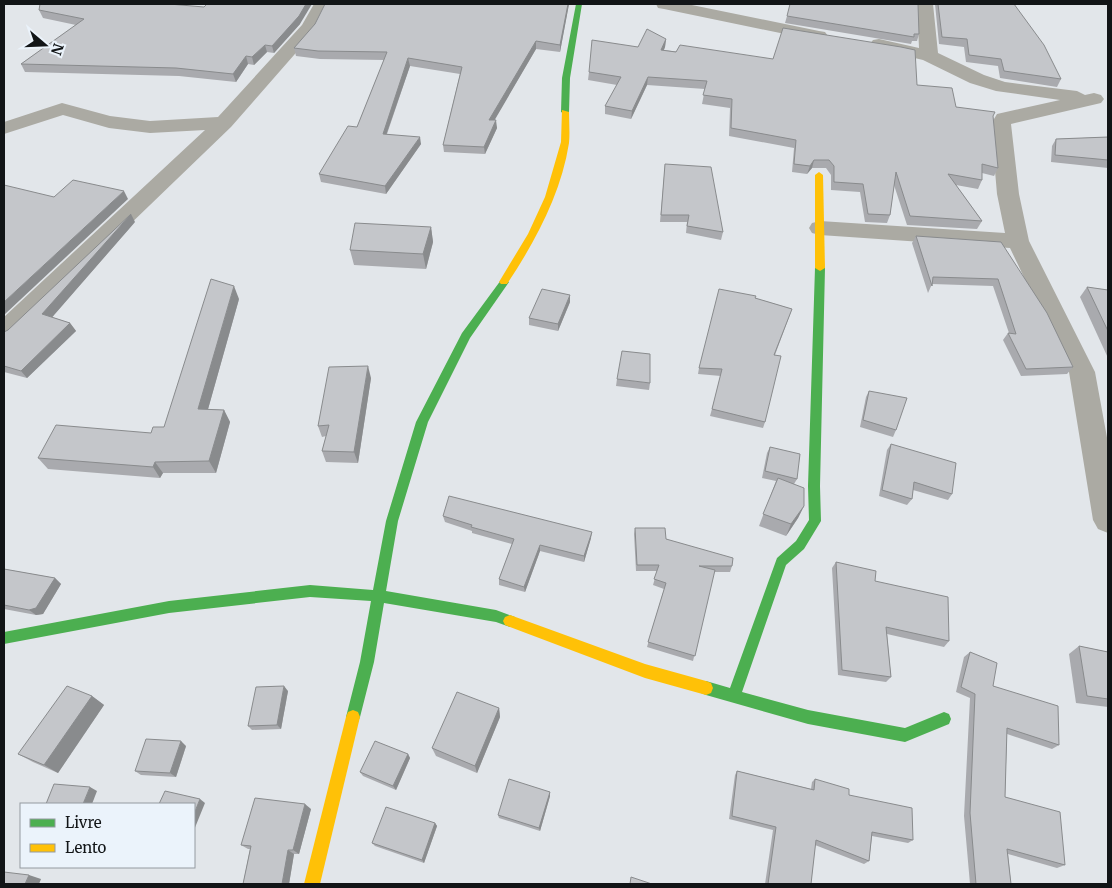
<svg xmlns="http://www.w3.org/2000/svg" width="1112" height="888" font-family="Merriweather,serif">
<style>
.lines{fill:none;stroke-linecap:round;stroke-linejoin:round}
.street{fill:#abaaa3;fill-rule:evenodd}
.fast{fill:#4caf50;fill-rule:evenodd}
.slow{fill:#ffc107;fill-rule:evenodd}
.wall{fill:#a9aaae}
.shaded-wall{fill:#898b8d}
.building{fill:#c4c6ca;stroke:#898b8d}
</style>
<rect width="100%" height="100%" fill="#e2e6ea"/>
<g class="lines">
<!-- street -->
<g class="street">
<path d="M314,4H330L315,31L231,127L13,337L4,340V317L205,130L150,133L109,128L63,115L4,134V122L62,103L110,116L150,121L218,117L302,25Z"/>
<path d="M656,4H687L819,31L825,32L828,36L825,40L819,41L664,9L658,8Z"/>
<path d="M917,4H933L938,53L984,75L1005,82L1077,91L1085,95L1094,93L1101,95L1104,99L1101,103L1011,124L1019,194L1029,241L1095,372L1108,443V533L1098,529L1093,520L1069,372L1010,248L820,235L812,233L809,228L812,223L820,221L1005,233L997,194L991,124L997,114L1060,100L996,91L970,83L923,60L873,48L870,44L873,40L879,39L919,48Z"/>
</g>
<!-- fast -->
<g class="fast">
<path d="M576,4H582L570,78L569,112L565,114L561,112L562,78Z"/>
<path d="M820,265L825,268L820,486L821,521L804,549L786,565L742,692L808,710L905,728L944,712L949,714L951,719L949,724L905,742L808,724L706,695L701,693L699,688L701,683L706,681L730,688L777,558L796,541L809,520L808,486L815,268Z"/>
<path d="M504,279L509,282L470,338L428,422L398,521L386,591L496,610L515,617L517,621L515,625L510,627L496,622L384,603L374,662L360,717L358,722L353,724L348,722L346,717L360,662L371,601L310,597L169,613L4,644V632L169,601L310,585L373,590L386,521L416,422L462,333L501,280Z"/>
</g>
<!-- slow -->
<g class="slow">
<path d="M562,110L569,112C569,122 570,133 569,143C561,194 535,242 507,284H501L499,282L528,234L545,197L561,142Z"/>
<path d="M819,172L823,175L825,268L820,271L815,268V175Z"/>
<path d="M510,615L645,664L706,681L711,683L713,688L711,693L706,695L645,678L505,625L503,621L505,617Z"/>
<path d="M353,710L358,712L360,717L320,884H304L346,717L348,712Z"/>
</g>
</g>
<!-- wall -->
<g class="wall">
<path d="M569,4L560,52L536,49L494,120L497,128L485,154L444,152L443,145L460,74L410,66L387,134L421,144L386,194L321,182L319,174L357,127L384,60L320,59L296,56L294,48L315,24Z"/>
<path d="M935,4H1014L1061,79L1057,87L1000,78L998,66L966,62L964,47L939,44Z"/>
<path d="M39,10L300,24L274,53L267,52L254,65L248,64L236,82L179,76L25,72L21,64L76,25L43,18Z"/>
<path d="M787,16L919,34L917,41H912L911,44L785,23Z"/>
<path d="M666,39L665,47L664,50L917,85L956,107L993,116L998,168L994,176L982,173V180L978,189L956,185L982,221L977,229L907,225L894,185L890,215L887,223L865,222L860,192L831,190V175L826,168H812L807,174L792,172L794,148L729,136L730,108L702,104L705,89L647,85L631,119L605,114V106L617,85L588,80L589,72L638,47Z"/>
<path d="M1108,137V168L1051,162L1052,146L1056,139Z"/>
<path d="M665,164L723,232L721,240L686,233L687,222H660Z"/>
<path d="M135,222L52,317L70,323L76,331L27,378L4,372V332L8,330Z"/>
<path d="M431,227L433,242L426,269L354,265L350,250Z"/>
<path d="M916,236L1001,242L1073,367L1067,374L1021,376L1003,340L1008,333H1009L993,286L932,284L928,293L912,243Z"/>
<path d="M1087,287L1108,290V358L1080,297Z"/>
<path d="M570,295V302L558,331L529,325V318Z"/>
<path d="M755,298L792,309L775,355L765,422L763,428L710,416L721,376L698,374L699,368Z"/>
<path d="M239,299L208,409L224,410L230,422L216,473H163L160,478L48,469L38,458L151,433L164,427Z"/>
<path d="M371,378L358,463L326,462L322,451L326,436L322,437L318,426Z"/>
<path d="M617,379L650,383L649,390L616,386Z"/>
<path d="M869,391L896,430L893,437L860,427L866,397Z"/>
<path d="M891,444L952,494L948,500L913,490L912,499L907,505L879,496L887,450Z"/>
<path d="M770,447L797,479L794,484L804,506L798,518L786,536L759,526L776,481L762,478L767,453Z"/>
<path d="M443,516L591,538L584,562L540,551L525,592L499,585V579L512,544L472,533V531L445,522Z"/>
<path d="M635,528L666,539L732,566L730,572H714L693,661L647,647L664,589L653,585L657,571H636L634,534Z"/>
<path d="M836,562L875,581L949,641L944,647L887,634L891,677L886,682L838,675L832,568Z"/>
<path d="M4,569L55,578L61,584L43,614L36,615L4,609Z"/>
<path d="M1079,646L1108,652V707L1076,703L1069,654Z"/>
<path d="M970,652L993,686L1059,745L1052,749L1007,734L1005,797L1065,865L1057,868L1008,854L1011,884H970L964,816L970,698L956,692L964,657Z"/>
<path d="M288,691L281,729L252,730L248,726Z"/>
<path d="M92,696L104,705L58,773L33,762L18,754Z"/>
<path d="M499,708L500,717L477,773L436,756L432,748Z"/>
<path d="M186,746L176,777L141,775L135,771Z"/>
<path d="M408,754L410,758L396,790L363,776L360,772Z"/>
<path d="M737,771L811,789L812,782L815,779L849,795L913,840L908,843L872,836L869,861L864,864L815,845L811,884H765L773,830L729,819L735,775Z"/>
<path d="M550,792V796L540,831L499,818L498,815Z"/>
<path d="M311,809L299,854H294L289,884H243L250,849H248L241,845Z"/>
<path d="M435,823L437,826L424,863L375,846L372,843Z"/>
</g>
<!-- shaded-wall -->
<g class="shaded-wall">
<path d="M306,4H312L300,24L274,53L272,46Z"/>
<path d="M568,4H569L560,52V45Z"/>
<path d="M666,39L665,47L660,58L661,50Z"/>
<path d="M536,41V49L490,128L489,120Z"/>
<path d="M265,45L267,52L254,65L252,57Z"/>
<path d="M246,56L248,64L236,82L233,74Z"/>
<path d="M408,58L410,66L384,141L383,134Z"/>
<path d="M648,77L647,85L631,119L632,111Z"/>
<path d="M496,120L497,128L485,154L484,147Z"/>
<path d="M420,137L421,144L386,194L385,186Z"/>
<path d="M814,160L812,168L807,174L810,166Z"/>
<path d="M124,191L128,199L4,315V302Z"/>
<path d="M131,214L135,222L48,322L42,314Z"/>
<path d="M431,227L433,242L426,269L423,254Z"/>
<path d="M234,286L239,299L205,420L198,409Z"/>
<path d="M570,295V302L558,331V324Z"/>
<path d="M70,323L76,331L27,378L21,371Z"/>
<path d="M368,366L371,378L358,463L354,452Z"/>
<path d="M224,410L230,422L216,473L209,461Z"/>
<path d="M155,462L163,473L160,478L153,467Z"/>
<path d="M804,506L798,518L786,536L791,524Z"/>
<path d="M592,532L591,538L584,562V556Z"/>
<path d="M540,545V551L525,592L524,587Z"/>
<path d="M55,578L61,584L43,614L36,615L29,610Z"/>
<path d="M284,686L288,691L281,729L277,725Z"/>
<path d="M92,696L104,705L58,773L44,765Z"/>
<path d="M499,708L500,717L477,773L475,766Z"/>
<path d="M181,741L186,746L176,777L170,773Z"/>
<path d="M408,754L410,758L396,790L393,786Z"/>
<path d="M90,787L97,791L92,804H83Z"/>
<path d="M550,792V796L540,831L539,828Z"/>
<path d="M200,799L205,803L194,830V814Z"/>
<path d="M305,804L311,809L299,854L293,850Z"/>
<path d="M435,823L437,826L424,863L422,860Z"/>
<path d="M288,850L294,854L289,884H282Z"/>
<path d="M29,875L41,879L39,884H25Z"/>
</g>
<!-- building -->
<g class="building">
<path d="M40,4H169L204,7L207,4H306L299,16L272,46L265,45L252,57L246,56L233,74L176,68L21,64L84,19L39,10Z"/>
<path d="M325,4H568L560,45L536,41L489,120H496L484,147L443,145L462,67L408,58L383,134L420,137L385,186L319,174L348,126L357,127L387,52L318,51L294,48L315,24Z"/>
<path d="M790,4H918L919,34H914V37L787,16Z"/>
<path d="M938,4H1014L1044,45L1061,79L1004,71L1001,59L969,55L967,39L942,37Z"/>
<path d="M783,28L901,47L915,50L917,85L952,88L956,107L995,112L993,116L998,168L982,164V180L948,174L982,221L910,216L896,172L890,215L868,214L863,184L834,182V166L829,160H814L810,166L794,164L796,140L731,128L732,99L703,95L707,81L648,77L632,111L605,106L621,77L589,72L592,40L638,47L647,29L666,39L661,50L676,52L680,45L773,59Z"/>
<path d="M1108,137V160L1055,155L1056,139Z"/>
<path d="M665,164L711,167L723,232L687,226L689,215H661Z"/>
<path d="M73,180L124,191L4,302V185L54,197Z"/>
<path d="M131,214L42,314L70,323L21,371L4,366V332L8,330Z"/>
<path d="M355,223L431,227L423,254L350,250Z"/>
<path d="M916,236L1001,242L1047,313L1073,367L1026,369L1008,333L1016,334L998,279L933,277L932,286Z"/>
<path d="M211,279L234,286L198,409L224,410L209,461L155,462L153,467L38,458L56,425L151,433L153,427H164Z"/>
<path d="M1087,287L1108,290V331Z"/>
<path d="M542,289L570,295L558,324L529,318Z"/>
<path d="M719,289L756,296L755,298L792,309L774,355L781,356L765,422L712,409L722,369L699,368Z"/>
<path d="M622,351L650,354V383L617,379Z"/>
<path d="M368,366L354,452L322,451L329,425L318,426L329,367Z"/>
<path d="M869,391L907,398L896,430L863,420Z"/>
<path d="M891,444L956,463L952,494L914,482L912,499L882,490Z"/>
<path d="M770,447L800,454L797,479L765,471Z"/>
<path d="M778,478L804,488V506L791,524L763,514Z"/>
<path d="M449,496L592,532L584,556L540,545L524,587L499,579L514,539L471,527L472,525L443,516Z"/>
<path d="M635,528H665L666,539L733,558L732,566H699L715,570L695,656L648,642L666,583L654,579L659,565H637Z"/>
<path d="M836,562L876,571L875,581L948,597L949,641L886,627L891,677L842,670Z"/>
<path d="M4,569L55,578L36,608L29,610L4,605Z"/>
<path d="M1079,646L1108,652V699L1087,696Z"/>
<path d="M970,652L997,663L993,686L1058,706L1059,745L1007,728L1005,797L1060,812L1065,865L1007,849L1011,884H976L970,813L975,694L961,687Z"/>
<path d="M67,686L92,696L44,765L18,754Z"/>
<path d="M284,686L277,725L248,726L256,687Z"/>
<path d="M457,692L499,708L475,766L432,748Z"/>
<path d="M146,739L181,741L170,773L135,771Z"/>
<path d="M375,741L408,754L393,786L360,772Z"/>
<path d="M737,771L814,790L815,779L849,789V795L912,808L913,840L872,832L869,861L816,840L811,884H768L776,827L732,816Z"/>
<path d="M509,779L550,792L539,828L498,815Z"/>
<path d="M54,784L90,787L83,804H46Z"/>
<path d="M165,791L200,799L194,814V804H159Z"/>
<path d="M255,798L305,804L293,850H288L282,884H243L251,846L241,845Z"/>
<path d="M386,807L435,823L422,860L372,843Z"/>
<path d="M4,872L29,875L25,884H4Z"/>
<path d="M631,877L652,884H630Z"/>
</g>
<!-- border -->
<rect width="1112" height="888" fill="none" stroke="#121517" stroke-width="10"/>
<!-- legend -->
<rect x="20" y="803" width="175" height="65" fill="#ebf3fb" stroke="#949aa0"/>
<rect x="30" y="819" width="25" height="8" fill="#4caf50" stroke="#949aa0"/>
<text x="65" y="828" font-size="15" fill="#121517">Livre</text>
<rect x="30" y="844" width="25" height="8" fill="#ffc107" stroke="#949aa0"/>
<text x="65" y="853" font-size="15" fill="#121517">Lento</text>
<!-- north arrow -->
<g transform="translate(45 45) rotate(109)" stroke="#ebf3fb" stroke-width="4" paint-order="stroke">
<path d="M0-4L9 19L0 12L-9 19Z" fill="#121517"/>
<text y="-8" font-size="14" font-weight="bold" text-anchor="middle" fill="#121517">N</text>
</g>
</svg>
